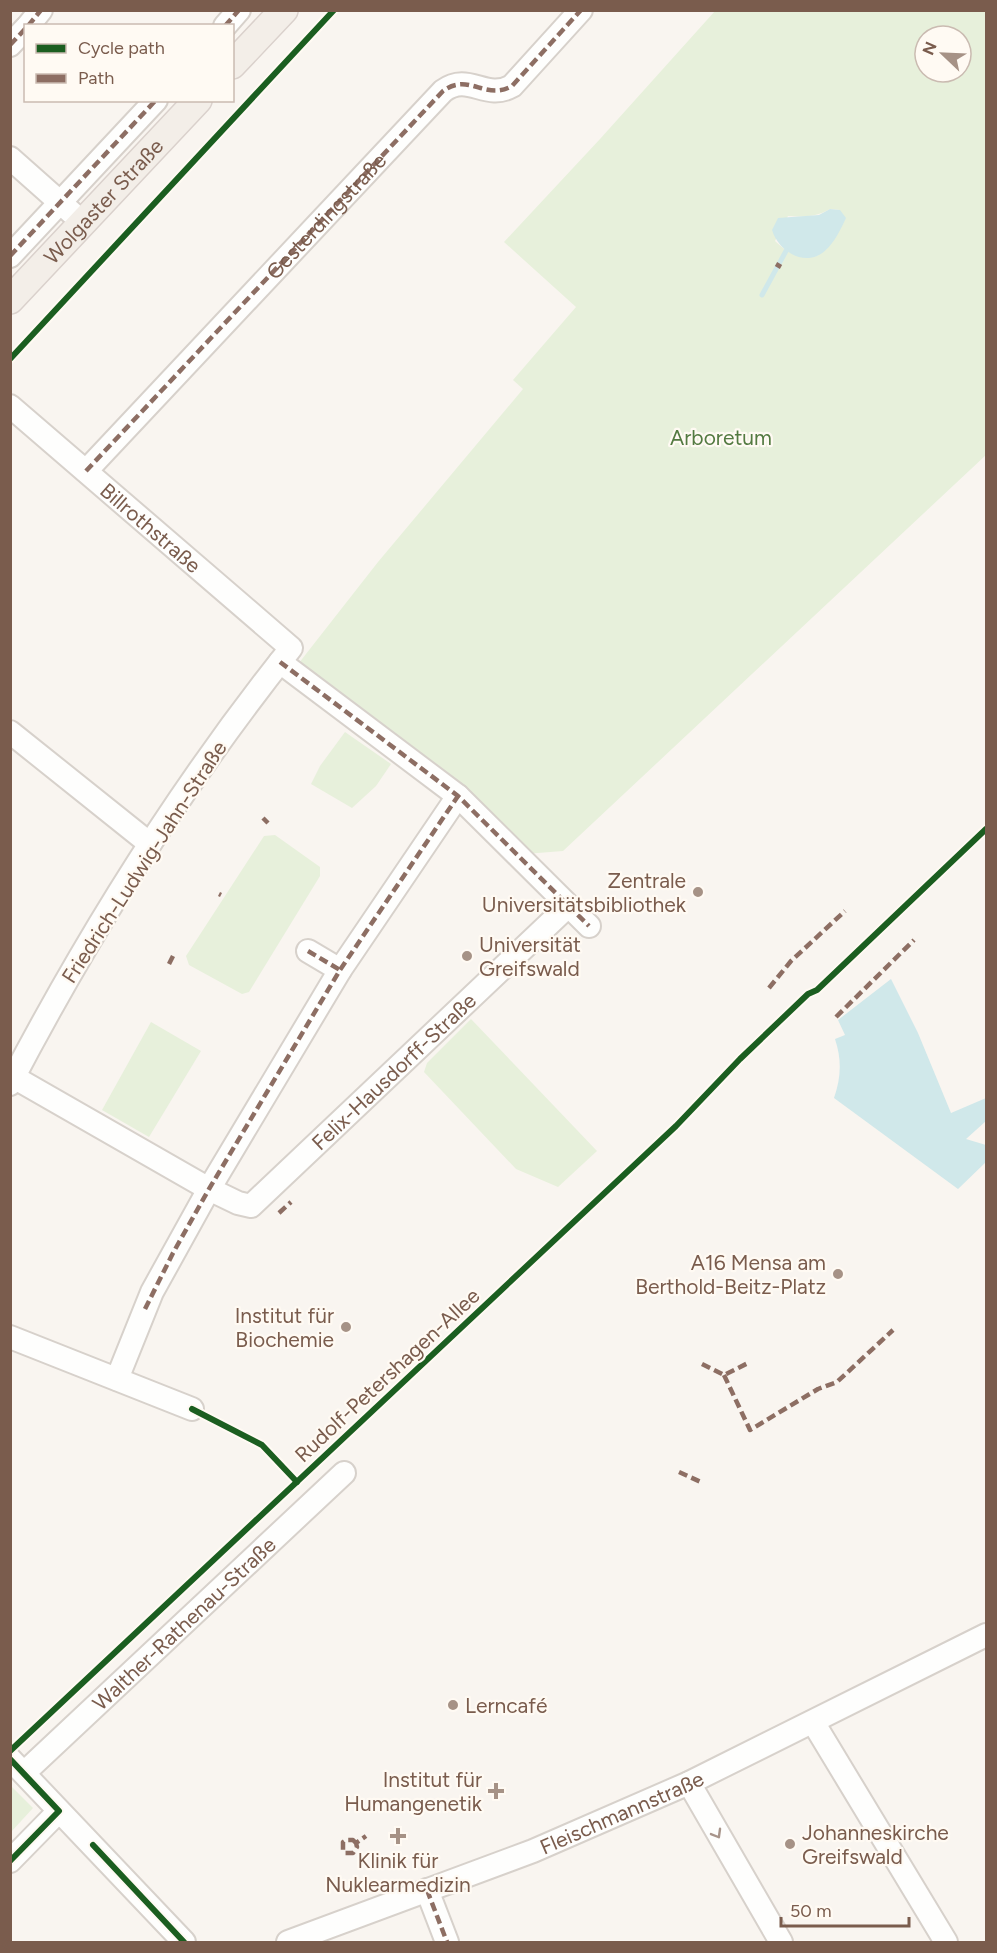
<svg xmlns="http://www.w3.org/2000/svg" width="997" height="1953" font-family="Figtree,sans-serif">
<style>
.green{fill:#e7f0db;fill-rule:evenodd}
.water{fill:#d0e8ea}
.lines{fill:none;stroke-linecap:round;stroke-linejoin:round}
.stream{stroke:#d0e8ea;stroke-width:5}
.minor-casing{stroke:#d7d1cb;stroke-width:26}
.major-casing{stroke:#dad1cc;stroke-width:30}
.minor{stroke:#fefefd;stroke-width:22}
.major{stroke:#f3eee8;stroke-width:27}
.quiet{stroke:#8d6e63;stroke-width:4.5;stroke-dasharray:9 4.5;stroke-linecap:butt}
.cycleway-casing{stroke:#fffaf3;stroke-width:10}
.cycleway{stroke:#1b5e20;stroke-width:6}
.oneway{stroke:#a8958b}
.poi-dot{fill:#a69286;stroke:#fffaf3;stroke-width:2}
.labels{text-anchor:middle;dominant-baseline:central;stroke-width:4.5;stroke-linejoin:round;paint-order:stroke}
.street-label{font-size:21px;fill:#7a5c4d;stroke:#fffaf3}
.park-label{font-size:21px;fill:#537a41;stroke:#fffaf3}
.poi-label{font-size:21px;fill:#7a5c4d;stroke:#fffaf3;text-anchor:end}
</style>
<rect width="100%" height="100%" fill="#f9f5f0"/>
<!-- green -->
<g class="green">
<path d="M715,11H986V455L563,851L525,854L295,668L378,562L523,389L513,380L576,307L504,242L600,139ZM925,36H961V72H925ZM830,209L840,210L817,256C796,257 789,254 775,241L788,216C804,217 816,217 830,209Z"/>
<path d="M345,732L391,764L376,786L352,808L311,784L320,766Z"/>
<path d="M275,835L320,867V876L249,992L242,994L189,965L186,956L264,836Z"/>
<path d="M471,1019L597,1151L558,1187L516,1169L424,1072L427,1063Z"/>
<path d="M151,1022L201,1051L149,1137L102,1110Z"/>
<path d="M10,1785L33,1808L11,1832H10Z"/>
</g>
<!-- water -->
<g class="water">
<path d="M830,209L840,210L846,218C840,231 831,250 817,256C797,264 777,247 772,230L778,218L819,215Z"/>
<path d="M891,979L918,1033L951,1113L986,1098V1121L966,1139L986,1145V1162L958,1189L834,1098C841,1078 842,1060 835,1039L845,1035L838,1020Z"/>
</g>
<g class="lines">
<!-- stream -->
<path class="stream" d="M762,295L786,251"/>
<defs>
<g id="minor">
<path d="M28,26L41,10"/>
<path d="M225,26L239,10"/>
<path d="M10,45L26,28"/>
<path d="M10,158L72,213"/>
<path d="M10,256L156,100"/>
<path id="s1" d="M10,406L291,648C184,782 90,931 10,1084"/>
<path id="s2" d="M86,471L443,91C469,72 485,101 512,86L581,10"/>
<path d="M280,662L458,796L589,926"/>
<path d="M10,732L150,844"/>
<path d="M308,951L340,970"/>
<path id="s3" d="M10,1075L209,1189L238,1203L251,1206L568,906"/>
<path d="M10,1337L192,1409"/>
<path d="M117,1379L152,1292L209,1189L340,970L458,796"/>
<path d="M813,1722L946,1942"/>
<path d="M10,1759L184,1942"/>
<path id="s4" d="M24,1773L344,1473"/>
<path d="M689,1783L781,1942"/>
<path d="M10,1861L59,1811"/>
<path d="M427,1890L447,1942"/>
<path id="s5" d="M288,1942L533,1851L689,1783L986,1635"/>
</g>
<g id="major">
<path d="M232,65L284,10"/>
<path id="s6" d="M10,300L198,100"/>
</g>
</defs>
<!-- minor casing -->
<use href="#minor" class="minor-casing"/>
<!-- major casing -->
<use href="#major" class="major-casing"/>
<!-- minor -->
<use href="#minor" class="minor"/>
<!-- major -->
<use href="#major" class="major"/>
<!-- quiet -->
<g class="quiet">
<path d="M28,26L41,10"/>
<path d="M225,26L239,10"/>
<path d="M10,45L26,28"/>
<path d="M10,256L156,100"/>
<path d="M776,264L781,267"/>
<path d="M86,471L443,91C469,72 485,101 512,86L581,10"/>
<path d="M280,662L458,796L589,926"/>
<path d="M263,818L268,823"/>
<path d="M219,894L221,895"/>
<path d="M308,951L340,970"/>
<path d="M169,964L173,956"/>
<path d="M769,988L791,961L845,911"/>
<path d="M836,1017L914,940"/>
<path d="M279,1213L291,1202"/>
<path d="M145,1309L173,1253L209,1189L340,970L458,796"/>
<path d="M702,1364L724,1375L748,1363"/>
<path d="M724,1375L750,1430L818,1389L837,1382L893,1330"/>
<path d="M679,1472L703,1483"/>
<path d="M356,1843L353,1840H346L343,1842V1850L345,1853H353L357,1847L356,1843L366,1836"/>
<path d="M427,1890L447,1942"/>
</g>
<defs>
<g id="cycleway">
<path d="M10,359L334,10"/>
<path d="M192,1409L262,1445L297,1482"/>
<path d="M10,1751L676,1126L740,1059L808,994L817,990L986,829"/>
<path d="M10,1759L59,1811L10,1861"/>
<path d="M93,1845L184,1942"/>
</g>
</defs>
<!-- cycleway casing -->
<use href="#cycleway" class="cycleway-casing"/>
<!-- cycleway -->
<use href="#cycleway" class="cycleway"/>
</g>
<!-- one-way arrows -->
<defs><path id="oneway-chevron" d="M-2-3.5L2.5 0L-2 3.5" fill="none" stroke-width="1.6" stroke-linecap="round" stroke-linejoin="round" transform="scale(1.5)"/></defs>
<use class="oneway" href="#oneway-chevron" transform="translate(717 1834) rotate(60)"/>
<!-- markers -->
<g class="poi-dot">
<circle cx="698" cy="892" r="6"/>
<circle cx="467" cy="956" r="6"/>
<circle cx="838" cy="1274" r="6"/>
<circle cx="346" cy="1327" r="6"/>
<circle cx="453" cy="1705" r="6"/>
<path d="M493 1782h6v6h6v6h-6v6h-6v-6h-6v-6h6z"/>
<path d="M395 1827h6v6h6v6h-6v6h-6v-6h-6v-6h6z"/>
<circle cx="790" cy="1844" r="6"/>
</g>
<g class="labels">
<!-- street labels -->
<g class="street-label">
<text stroke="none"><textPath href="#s6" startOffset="136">Wolgaster Straße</textPath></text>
<text stroke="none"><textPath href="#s2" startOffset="350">Gesterdingstraße</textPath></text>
<text stroke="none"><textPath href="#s1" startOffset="186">Billrothstraße</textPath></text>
<text transform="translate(144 862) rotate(-57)">Friedrich-Ludwig-Jahn-Straße</text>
<text stroke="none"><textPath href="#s3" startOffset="471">Felix-Hausdorff-Straße</textPath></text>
<text transform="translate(387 1375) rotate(-43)">Rudolf-Petershagen-Allee</text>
<text stroke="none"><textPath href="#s4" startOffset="219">Walther-Rathenau-Straße</textPath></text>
<text stroke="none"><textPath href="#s5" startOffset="358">Fleischmannstraße</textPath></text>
</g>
<!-- park labels -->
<g class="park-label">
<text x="721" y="437">Arboretum</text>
</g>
<!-- poi labels -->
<g class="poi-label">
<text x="686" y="880">Zentrale<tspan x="686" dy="24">Universitätsbibliothek</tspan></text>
<text x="479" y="944" text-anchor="start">Universität<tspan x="479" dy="24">Greifswald</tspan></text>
<text x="826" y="1262">A16 Mensa am<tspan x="826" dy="24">Berthold-Beitz-Platz</tspan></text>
<text x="334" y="1315">Institut für<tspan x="334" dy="24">Biochemie</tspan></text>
<text x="465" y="1705" text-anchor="start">Lerncafé</text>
<text x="482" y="1779">Institut für<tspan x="482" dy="24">Humangenetik</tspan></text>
<text x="802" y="1832" text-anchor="start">Johanneskirche<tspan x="802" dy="24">Greifswald</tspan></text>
<text x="398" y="1860" text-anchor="middle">Klinik für<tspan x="398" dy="24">Nuklearmedizin</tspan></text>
</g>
</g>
<!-- border -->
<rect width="997" height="1953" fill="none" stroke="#7a5c4d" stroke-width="24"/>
<!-- legend -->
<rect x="24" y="24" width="210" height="78" fill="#fffaf3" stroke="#cabbb1" stroke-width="1.5"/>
<rect x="36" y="44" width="30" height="9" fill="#1b5e20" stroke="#cabbb1" stroke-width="1.5"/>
<text x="78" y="54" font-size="18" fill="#7a5c4d">Cycle path</text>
<rect x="36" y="74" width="30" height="9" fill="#8d6e63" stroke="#cabbb1" stroke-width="1.5"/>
<text x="78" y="84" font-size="18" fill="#7a5c4d">Path</text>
<!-- north arrow -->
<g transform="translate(943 54) rotate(293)"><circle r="28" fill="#fffaf3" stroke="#cabbb1" stroke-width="1.5"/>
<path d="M0-4.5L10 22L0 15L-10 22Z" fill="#a69286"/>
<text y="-9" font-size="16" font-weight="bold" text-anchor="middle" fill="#7a5c4d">N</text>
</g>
<!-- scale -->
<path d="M781 1917v9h128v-9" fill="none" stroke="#7a5c4d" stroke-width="3"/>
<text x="790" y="1917" font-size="18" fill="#7a5c4d" stroke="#fffaf3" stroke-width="4.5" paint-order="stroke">50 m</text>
</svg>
